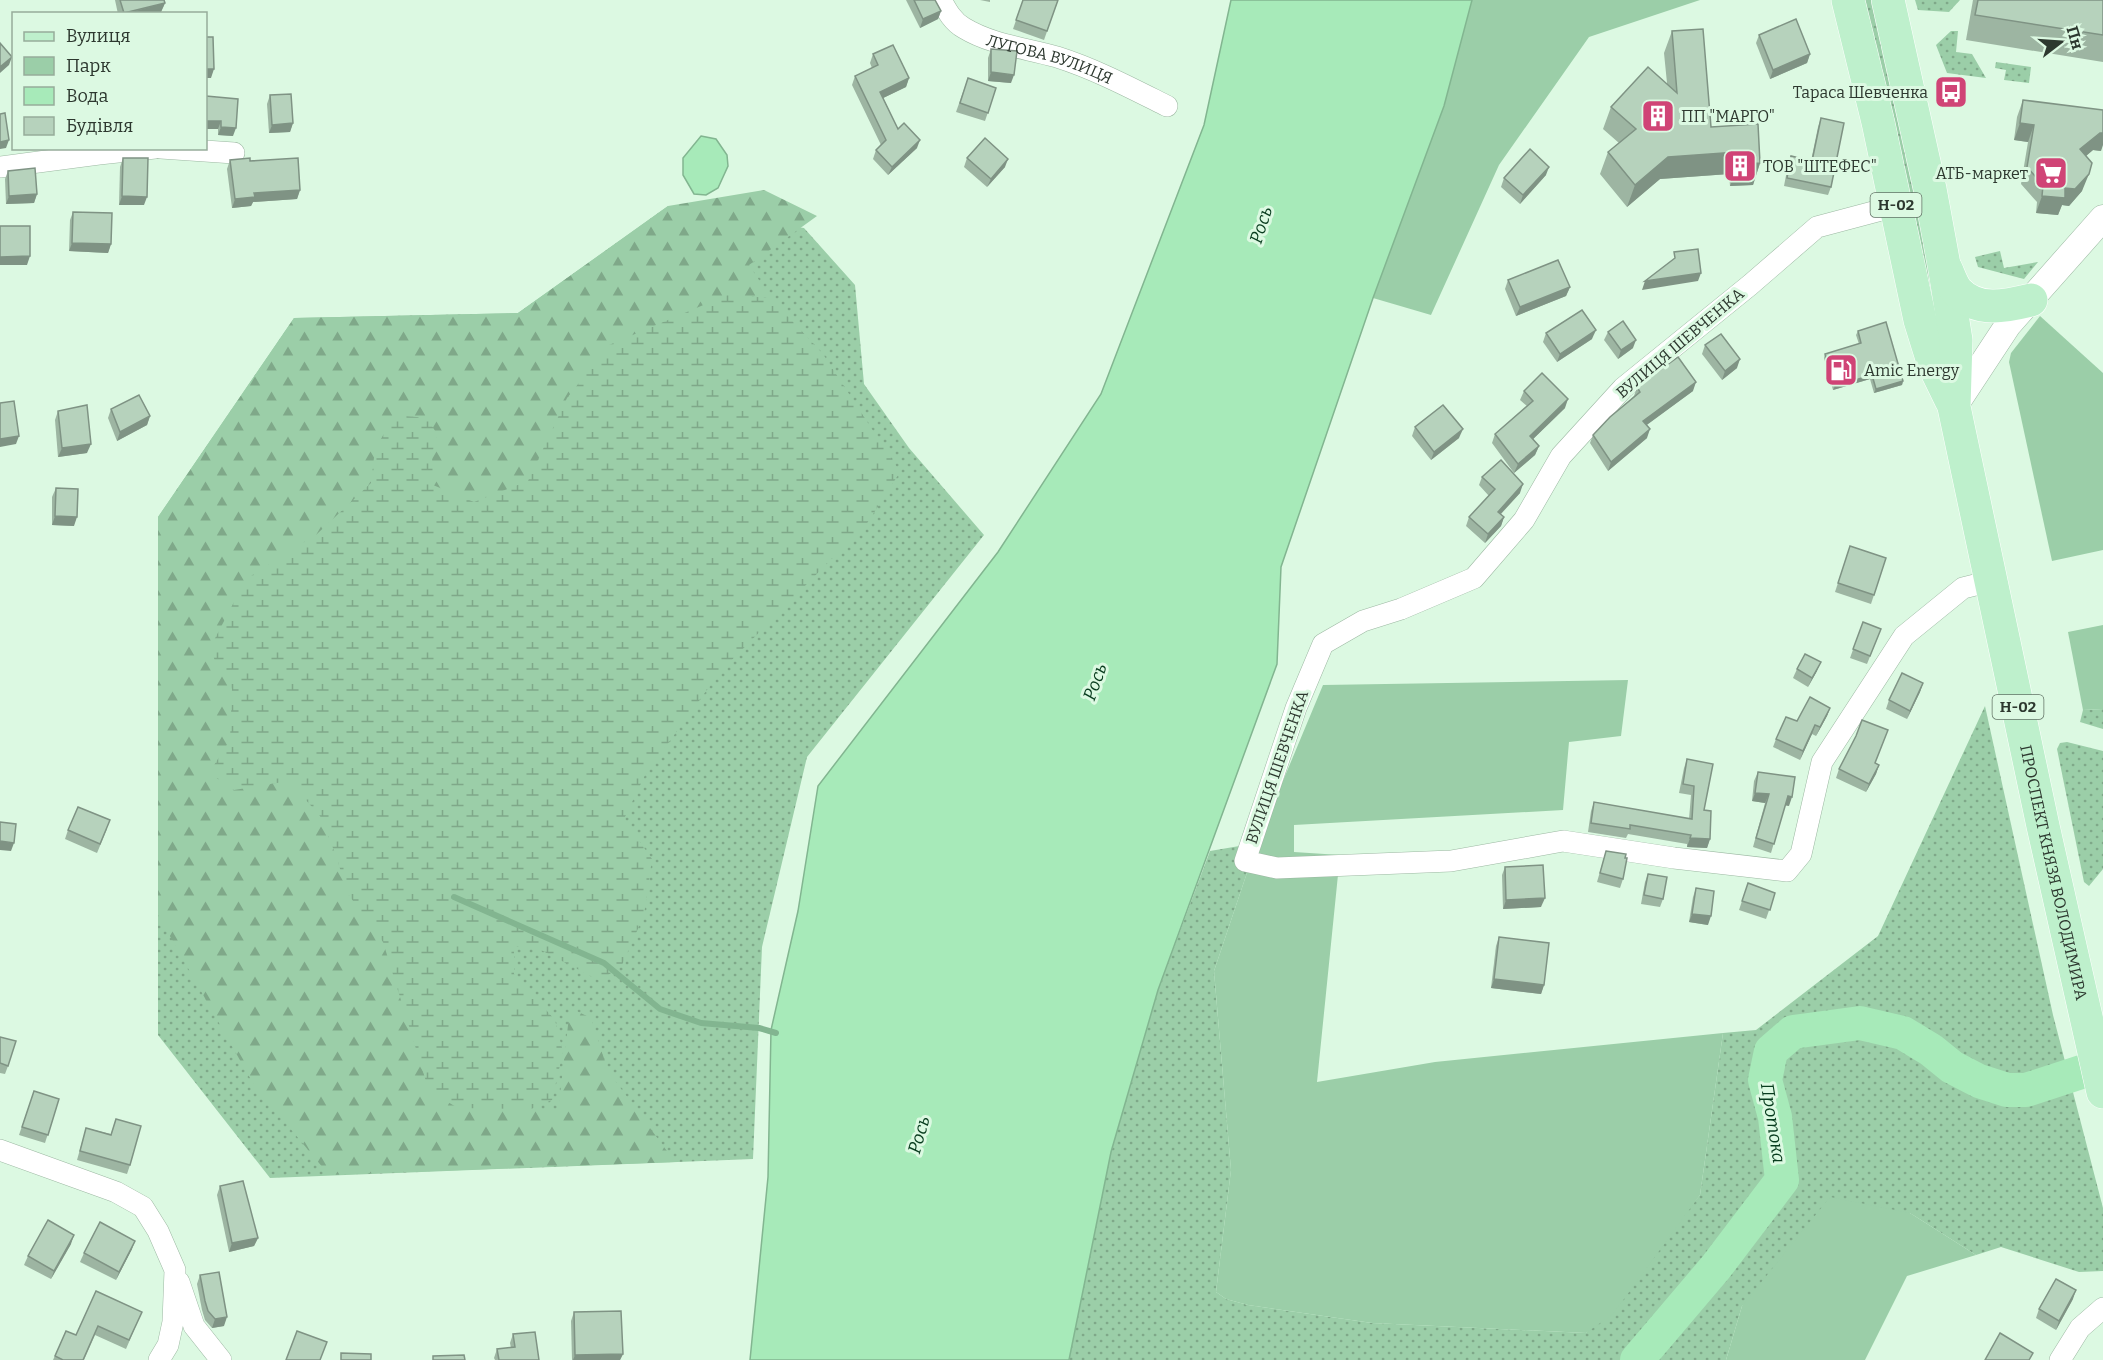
<svg xmlns="http://www.w3.org/2000/svg" width="2103" height="1360" font-family="Bitter,serif">
<style>
.grass{fill:url(#grass-dots)}
.forest{fill:url(#forest-firs)}
.wetland{fill:url(#wetland-marsh)}
.green{fill:#9bcea8}
.water{fill:#a7eab9;stroke:#82b590;stroke-width:1.5}
.lines{fill:none;stroke-linecap:round;stroke-linejoin:round}
.stream{stroke:#82b590;stroke-width:6}
.river{stroke:#a7eab9;stroke-width:34}
.minor-casing{stroke:#9cb8a2;stroke-width:22}
.tertiary-casing{stroke:#9cb8a2;stroke-width:27}
.primary-casing{stroke:#fff;stroke-width:34}
.minor{stroke:#fff;stroke-width:21}
.tertiary{stroke:#fff;stroke-width:26}
.primary{stroke:#bef0cc;stroke-width:33}
.wall{fill:#9db5a2}
.shaded-wall{fill:#7f9384}
.building{fill:#b6d2bc;stroke:#7f9384;stroke-width:1.5}
.labels{text-anchor:middle;dominant-baseline:central;stroke-width:6;stroke-linejoin:round;paint-order:stroke}
.shield{fill:#dcf9e2;stroke:#627265;stroke-width:1.5}
.shield-label{font-size:15px;font-weight:bold;fill:#2d382f}
.street-label{font-size:16px;fill:#2d382f;stroke:#dcf9e2}
.poi-label{font-size:16px;fill:#2d382f;stroke:#dcf9e2;text-anchor:start}
.water-label{font-size:18px;font-style:italic;fill:#083c1e;stroke:#dcf9e2}
</style>
<defs>
<pattern id="grass-dots" width="8" height="8" patternUnits="userSpaceOnUse" patternTransform="scale(1.5)"><rect width="8" height="8" fill="#9bcea8"/><path d="M2 2h.1M6 6h.1" fill="none" stroke="#7fa889" stroke-width="1.8" stroke-linecap="round"/></pattern>
<pattern id="forest-firs" width="22" height="20" patternUnits="userSpaceOnUse" patternTransform="scale(1.5)"><rect width="22" height="20" fill="#9bcea8"/><path d="M5 1l3.5 6h-7zM16 11l3.5 6h-7z" fill="#7fa889"/></pattern>
<pattern id="wetland-marsh" width="20" height="14" patternUnits="userSpaceOnUse" patternTransform="scale(1.5)"><rect width="20" height="14" fill="#9bcea8"/><path d="M1 5h8M5 5V1M11 12h8M15 12V8" fill="none" stroke="#7fa889"/></pattern>
</defs>
<rect width="100%" height="100%" fill="#dcf9e2"/>
<!-- grass -->
<g class="grass">
<path d="M1861,0H1876L1944,328L1937,329Z"/>
<path d="M1915,0H1960L1949,12L1918,10Z"/>
<path d="M1951,31H1958L1956,52L1972,54L1986,78L1947,73L1936,45Z"/>
<path d="M1996,62L2031,67L2029,83L2004,80L2006,70L1995,68Z"/>
<path d="M668,206L804,228L855,285L864,384L909,448L984,535L807,757L762,947L753,1159L270,1178L158,1035V517L294,318L518,313Z"/>
<path d="M2000,251L2004,268L2038,262L2024,279L1978,267L1975,257Z"/>
<path d="M1985,706L2053,1015L2103,1208V1271L2079,1272L2001,1247L1976,1255L1910,1213L1742,1306L1726,1360H1069L1111,1152L1158,990L1210,851L1257,843L1214,971L1231,1170L1216,1292L1226,1299L1248,1305L1372,1323L1586,1333L1700,1195L1723,1033L1756,1030L1878,936Z"/>
<path d="M2103,709V729L2080,722L2083,710Z"/>
<path d="M2067,742L2103,751V869L2089,886L2084,882L2057,749L2060,743Z"/>
</g>
<!-- forest -->
<path class="forest" d="M764,190L817,216L749,265L771,298L727,295L580,470L441,662L531,1109L558,1112L570,1008L591,1018L608,1071L675,1162L329,1175L254,1085L158,915V517L294,318L518,313L668,206Z"/>
<!-- wetland -->
<path class="wetland" d="M727,295L771,298L823,354L900,472L868,522L720,672L645,775L624,819L652,859L644,915L622,965L600,981L541,950L514,946V974L555,1020L563,1052L552,1100L531,1109L458,1108L429,1091L383,942L348,894L335,853L320,816L289,781L234,790L209,773L230,740L232,689L215,662L211,646L246,579L317,534L371,483L375,449L395,415L427,418L437,434L432,455L433,485L474,502L528,481L567,398L609,345Z"/>
<!-- green -->
<g class="green">
<path d="M1472,0H1700L1589,37L1499,165L1431,315L1373,298L1444,106Z"/>
<path d="M2040,316L2103,373V550L2052,561L2009,362L2011,353Z"/>
<path d="M2103,625V709L2083,710L2068,632Z"/>
<path d="M1628,680L1621,736L1569,742L1563,810L1294,825V852L1340,855L1317,1082L1435,1062L1723,1033L1700,1195L1613,1314L1586,1333L1372,1323L1248,1305L1226,1299L1216,1292L1231,1170L1214,971L1257,843L1323,685Z"/>
<path d="M1830,1197L1910,1213L1976,1255L1907,1276L1865,1360H1726L1742,1306Z"/>
</g>
<!-- water -->
<g class="water">
<path d="M1231,0H1472L1444,106L1373,298L1281,567L1277,664L1158,990L1111,1152L1069,1360H750L768,1177L771,1030L798,911L818,786L998,552L1101,394L1204,125Z"/>
<path d="M701,136L716,139L727,155L728,166L718,188L706,195L694,194L683,175V158Z"/>
</g>
<g class="lines">
<!-- stream -->
<path class="stream" d="M454,897L604,963L660,1009L701,1023L759,1028L776,1033"/>
<!-- river -->
<path class="river" d="M1637,1360L1716,1267L1782,1180L1775,1117L1765,1080L1771,1051L1793,1032L1860,1023L1903,1033L1931,1050L1952,1067L1979,1081L2007,1090H2026L2103,1065"/>
<defs>
<g id="minor">
<path id="s1" d="M941,0C947,11 953,22 964,28C992,45 1026,48 1057,57C1095,69 1131,88 1167,106"/>
<path d="M161,148L234,153"/>
<path d="M0,167L99,154L155,148"/>
<path d="M1896,206L1817,227L1750,285L1623,388L1561,456L1524,520L1474,578L1401,609L1363,621L1323,644L1296,708L1245,861L1277,868L1451,861L1563,841L1674,858L1787,871L1801,854L1822,762L1904,636L1963,588L1991,581"/>
<path d="M0,1150L116,1192L143,1207L158,1231L175,1270L173,1322L168,1345L159,1360"/>
<path d="M179,1282L194,1326L221,1360"/>
<path d="M2060,1360L2080,1328L2103,1308"/>
</g>
<path id="tertiary" d="M1954,407L2008,325L2103,218"/>
<g id="primary">
<path d="M1848,0L1878,122L1920,320L1934,365L1951,400"/>
<path id="s2" d="M1888,0L1930,189L1944,265L1956,340L1954,407L2043,826L2103,1092"/>
<path d="M1946,269C1949,275 1952,285 1957,291C1977,313 2006,306 2031,300"/>
</g>
</defs>
<!-- minor casing -->
<use href="#minor" class="minor-casing"/>
<!-- tertiary casing -->
<use href="#tertiary" class="tertiary-casing"/>
<!-- primary casing -->
<use href="#primary" class="primary-casing"/>
<!-- minor -->
<use href="#minor" class="minor"/>
<!-- tertiary -->
<use href="#tertiary" class="tertiary"/>
<!-- primary -->
<use href="#primary" class="primary"/>
</g>
<!-- wall -->
<g class="wall">
<path d="M115,0H164L165,3L161,12L155,14H118Z"/>
<path d="M906,0H935L941,11L938,19L920,28Z"/>
<path d="M980,0H990V2Z"/>
<path d="M1023,0H1058L1044,40L1013,29Z"/>
<path d="M1973,0H2103V62L1966,40Z"/>
<path d="M1672,31L1711,127L1760,163L1753,185L1730,186L1729,174L1660,179L1627,207L1600,174L1608,152L1619,143L1603,129L1611,107L1667,83L1664,53Z"/>
<path d="M1759,35L1810,54L1807,63L1770,79L1756,43Z"/>
<path d="M991,49L1011,83L988,81V58Z"/>
<path d="M873,54L909,78L906,87L883,98L898,129L917,148L888,175L873,159L876,150L881,145L852,85L855,76L872,68L870,63Z"/>
<path d="M968,78L996,88L985,121L956,112Z"/>
<path d="M270,95L293,123L290,132L269,133L267,104Z"/>
<path d="M206,96L233,136L218,135V129Z"/>
<path d="M2023,100L2101,151L2093,150L2086,156L2082,191L2069,206L2062,205L2058,215L2036,213L2037,202L2021,184L2028,142L2014,140L2017,117Z"/>
<path d="M1821,118L1831,187L1828,195L1784,186L1788,165L1791,156L1811,161L1818,127Z"/>
<path d="M123,158L144,205H119L120,167Z"/>
<path d="M967,158L1005,167L987,187L964,167Z"/>
<path d="M230,160L250,161L300,190L297,199L253,202L251,206L232,208L227,169Z"/>
<path d="M8,171L37,194L34,203L6,204L5,179Z"/>
<path d="M1546,175L1520,204L1501,187L1504,178Z"/>
<path d="M73,212L111,244L108,253L69,251L70,220Z"/>
<path d="M1508,280L1570,287L1566,296L1516,316L1505,289Z"/>
<path d="M1858,331L1903,381L1902,385L1874,393L1870,379L1833,390L1824,358L1825,354L1859,344L1856,335Z"/>
<path d="M1608,332L1633,348L1618,359L1604,340Z"/>
<path d="M1546,333L1592,339L1557,362L1543,342Z"/>
<path d="M1705,345L1737,368L1722,380L1702,354Z"/>
<path d="M1637,387L1693,391L1646,425L1647,438L1608,471L1590,443L1593,435L1634,396Z"/>
<path d="M1524,391L1565,408L1533,439L1539,446L1535,455L1514,473L1492,443L1495,434L1527,406L1520,400Z"/>
<path d="M111,409L150,416L147,425L117,441L108,418Z"/>
<path d="M58,411L87,453L58,457L55,420Z"/>
<path d="M1415,427L1459,438L1431,460L1412,436Z"/>
<path d="M1482,477L1520,493L1501,514L1504,517L1501,526L1485,543L1466,526L1469,517L1489,496L1479,485Z"/>
<path d="M56,488L74,526L52,525V497Z"/>
<path d="M1850,546L1886,558L1871,604L1835,592Z"/>
<path d="M1863,622L1881,629L1867,664L1850,658Z"/>
<path d="M1797,669L1817,671L1808,687L1793,678Z"/>
<path d="M1923,683L1920,692L1907,719L1886,709L1889,700Z"/>
<path d="M1830,708L1827,716L1816,736L1812,734L1800,760L1773,747L1776,739L1797,721Z"/>
<path d="M1687,759L1704,810L1710,839L1707,848L1687,847V844L1628,834L1626,838L1588,832L1591,811L1594,802L1689,819L1691,795L1679,793L1684,768Z"/>
<path d="M1875,763L1879,765L1876,774L1866,792L1836,778L1839,769Z"/>
<path d="M1758,772L1789,806L1785,805L1771,853L1753,847L1765,803L1752,801L1754,781Z"/>
<path d="M107,829L97,853L65,839L68,830Z"/>
<path d="M1606,851L1623,879L1620,888L1597,882Z"/>
<path d="M1505,867L1541,907L1503,909L1502,875Z"/>
<path d="M1648,874L1663,899L1660,907L1641,904L1645,882Z"/>
<path d="M1748,883L1775,893L1766,919L1739,910Z"/>
<path d="M1696,888L1708,925L1689,922L1693,897Z"/>
<path d="M1499,937L1544,985L1541,994L1491,988L1496,946Z"/>
<path d="M0,1037L8,1066L5,1074L0,1073Z"/>
<path d="M34,1091L59,1099L45,1143L19,1135Z"/>
<path d="M116,1119L130,1165L127,1174L77,1160L86,1128L111,1134Z"/>
<path d="M220,1186L258,1238L254,1246L229,1252L217,1195Z"/>
<path d="M71,1244L51,1279L24,1265L28,1256Z"/>
<path d="M132,1249L116,1280L80,1262L84,1253Z"/>
<path d="M200,1275L224,1326L212,1328L205,1320L202,1310L197,1284Z"/>
<path d="M96,1291L138,1321L126,1349L95,1335L84,1360H53L66,1331L76,1335Z"/>
<path d="M2073,1299L2056,1330L2036,1318L2039,1309Z"/>
<path d="M574,1312L623,1354L620,1360H572L571,1321Z"/>
<path d="M513,1334L539,1360H495L494,1358L497,1349L511,1348L510,1343Z"/>
</g>
<!-- shaded-wall -->
<g class="shaded-wall">
<path d="M165,3L161,12L155,14H124Z"/>
<path d="M941,11L938,19L920,28L923,19Z"/>
<path d="M1810,54L1807,63L1770,79L1773,70Z"/>
<path d="M12,57L9,65L0,73V67Z"/>
<path d="M206,69H214L211,78H206Z"/>
<path d="M991,72L1014,75L1011,83L988,81Z"/>
<path d="M909,78L906,87L877,101L880,92Z"/>
<path d="M206,121H221L218,129H206Z"/>
<path d="M293,123L290,132L269,133L272,125Z"/>
<path d="M2020,123L2034,125L2028,142L2014,140Z"/>
<path d="M221,127L236,128L233,136L218,135Z"/>
<path d="M2100,133H2103V145L2101,151L2093,150L2074,166L2080,149Z"/>
<path d="M9,140L6,148L0,149V142Z"/>
<path d="M920,140L917,148L888,175L892,167Z"/>
<path d="M1737,152L1729,174L1660,179L1627,207L1635,185L1668,157Z"/>
<path d="M1008,159L1005,167L987,187L991,179Z"/>
<path d="M1760,163L1753,185L1730,186L1738,164Z"/>
<path d="M1549,167L1546,175L1520,204L1523,195Z"/>
<path d="M2089,174L2082,191L2069,206L2062,205L2058,215L2036,213L2042,196L2065,188Z"/>
<path d="M300,190L297,199L253,202L251,206L232,208L235,199L254,193Z"/>
<path d="M37,194L34,203L6,204L9,196Z"/>
<path d="M122,196L147,197L144,205H119Z"/>
<path d="M72,243L111,244L108,253L69,251Z"/>
<path d="M30,256L27,265H0V257Z"/>
<path d="M1701,273L1698,281L1642,290L1645,281Z"/>
<path d="M1570,287L1566,296L1516,316L1520,307Z"/>
<path d="M1596,330L1592,339L1557,362L1560,354Z"/>
<path d="M1636,340L1633,348L1618,359L1621,350Z"/>
<path d="M1740,359L1737,368L1722,380L1725,371Z"/>
<path d="M1872,375L1870,379L1833,390L1835,386Z"/>
<path d="M1903,381L1902,385L1874,393L1876,389Z"/>
<path d="M1696,382L1693,391L1640,430L1643,421Z"/>
<path d="M1568,399L1565,408L1527,445L1530,436Z"/>
<path d="M150,416L147,425L117,441L120,432Z"/>
<path d="M1463,429L1459,438L1431,460L1434,452Z"/>
<path d="M1650,429L1647,438L1608,471L1611,462Z"/>
<path d="M19,436L16,444L0,447V439Z"/>
<path d="M91,444L87,453L58,457L62,448Z"/>
<path d="M1539,446L1535,455L1514,473L1518,464Z"/>
<path d="M1523,484L1520,493L1495,520L1498,512Z"/>
<path d="M55,516L77,517L74,526L52,525Z"/>
<path d="M1504,517L1501,526L1485,543L1488,534Z"/>
<path d="M1821,662L1817,671L1808,687L1812,678Z"/>
<path d="M1923,683L1920,692L1907,719L1910,711Z"/>
<path d="M1830,708L1827,716L1816,736L1820,727Z"/>
<path d="M1815,725L1812,734L1800,760L1803,751Z"/>
<path d="M1879,765L1876,774L1866,792L1869,784Z"/>
<path d="M1755,793L1769,794L1765,803L1752,801Z"/>
<path d="M1788,796L1792,797L1789,806L1784,805Z"/>
<path d="M1690,838L1710,839L1707,848L1687,847Z"/>
<path d="M0,841L14,843L11,851L0,850Z"/>
<path d="M1545,898L1541,907L1503,909L1506,900Z"/>
<path d="M1692,914L1711,916L1708,925L1689,922Z"/>
<path d="M1494,979L1544,985L1541,994L1491,988Z"/>
<path d="M74,1235L71,1244L51,1279L54,1271Z"/>
<path d="M258,1238L254,1246L229,1252L232,1243Z"/>
<path d="M135,1241L132,1249L116,1280L119,1272Z"/>
<path d="M2076,1290L2073,1299L2056,1330L2059,1321Z"/>
<path d="M227,1317L224,1326L212,1328L215,1319Z"/>
<path d="M623,1354L620,1360H573L575,1355Z"/>
</g>
<!-- building -->
<g class="building">
<path d="M120,0H164L165,3L124,13Z"/>
<path d="M914,0H935L941,11L923,19Z"/>
<path d="M1023,0H1058L1047,31L1016,20Z"/>
<path d="M1978,0H2103V35L1975,15Z"/>
<path d="M1796,19L1810,54L1773,70L1759,35Z"/>
<path d="M1703,29L1711,127L1758,124L1760,163L1738,164L1737,152L1668,157L1635,185L1608,152L1636,129L1611,107L1648,67L1677,93L1672,31Z"/>
<path d="M206,37H213L214,69H206Z"/>
<path d="M0,43L12,57L0,67Z"/>
<path d="M893,45L909,78L880,92L898,129L904,123L920,140L892,167L876,150L886,140L855,76L878,65L873,54Z"/>
<path d="M991,49L1017,51L1014,75L991,72Z"/>
<path d="M968,78L996,88L988,113L960,103Z"/>
<path d="M291,94L293,123L272,125L270,95Z"/>
<path d="M206,96L238,99L236,128L221,127V121H206Z"/>
<path d="M2023,100L2103,110V133H2100L2080,149L2092,163L2089,174L2075,189L2065,188V198L2042,196L2043,185L2027,167L2034,125L2020,123Z"/>
<path d="M5,113L9,140L0,142V114Z"/>
<path d="M1821,118L1844,123L1831,187L1787,178L1791,156L1812,161Z"/>
<path d="M985,138L1008,159L991,179L967,158Z"/>
<path d="M1530,149L1549,167L1523,195L1504,178Z"/>
<path d="M123,158H148L147,197L122,196Z"/>
<path d="M250,158V161L298,158L300,190L254,193L255,197L235,199L230,160Z"/>
<path d="M35,168L37,194L9,196L8,171Z"/>
<path d="M73,212L112,213L111,244L72,243Z"/>
<path d="M0,226H30V256L0,257Z"/>
<path d="M1698,249L1701,273L1645,281L1675,258L1674,252Z"/>
<path d="M1558,260L1570,287L1520,307L1508,280Z"/>
<path d="M1582,310L1596,330L1560,354L1546,333Z"/>
<path d="M1623,321L1636,340L1621,350L1608,332Z"/>
<path d="M1886,322L1903,381L1876,389L1872,375L1835,386L1825,354L1861,343L1858,331Z"/>
<path d="M1721,334L1740,359L1725,371L1705,345Z"/>
<path d="M1678,357L1696,382L1643,421L1650,429L1611,462L1593,435L1610,417L1640,392L1637,387Z"/>
<path d="M1542,373L1568,399L1530,436L1539,446L1518,464L1495,434L1533,401L1524,391Z"/>
<path d="M139,395L150,416L120,432L111,409Z"/>
<path d="M14,401L19,436L0,439V403Z"/>
<path d="M87,405L91,444L62,448L58,411Z"/>
<path d="M1443,405L1463,429L1434,452L1415,427Z"/>
<path d="M1501,460L1523,484L1498,512L1504,517L1488,534L1469,517L1495,489L1482,477Z"/>
<path d="M56,488L78,489L77,517L55,516Z"/>
<path d="M1850,546L1886,558L1874,595L1838,583Z"/>
<path d="M1863,622L1881,629L1870,656L1853,649Z"/>
<path d="M1805,654L1821,662L1812,678L1797,669Z"/>
<path d="M1902,673L1923,683L1910,711L1889,700Z"/>
<path d="M1810,697L1830,708L1820,727L1815,725L1803,751L1776,739L1786,717L1797,721Z"/>
<path d="M1862,720L1888,730L1875,763L1879,765L1869,784L1839,769L1856,736Z"/>
<path d="M1687,759L1713,764L1704,810L1711,811L1710,839L1690,838L1691,835L1630,825V829L1591,823L1594,802L1692,819L1694,786L1683,784Z"/>
<path d="M1758,772L1795,777L1792,797L1788,796L1774,844L1756,838L1769,794L1755,793Z"/>
<path d="M78,807L110,820L100,844L68,830Z"/>
<path d="M0,822L16,824L14,843L0,841Z"/>
<path d="M1606,851L1626,854L1625,858H1627L1623,879L1600,873Z"/>
<path d="M1543,865L1545,898L1506,900L1505,867Z"/>
<path d="M1648,874L1667,877L1663,899L1644,895Z"/>
<path d="M1748,883L1775,893L1770,910L1742,901Z"/>
<path d="M1696,888L1714,891L1711,916L1692,914Z"/>
<path d="M1499,937L1549,943L1544,985L1494,979Z"/>
<path d="M0,1037L16,1041L8,1066L0,1063Z"/>
<path d="M34,1091L59,1099L48,1135L22,1127Z"/>
<path d="M116,1119L141,1126L130,1165L80,1151L86,1128L111,1135Z"/>
<path d="M243,1181L258,1238L232,1243L220,1186Z"/>
<path d="M48,1220L74,1235L54,1271L28,1256Z"/>
<path d="M100,1222L135,1241L119,1272L84,1253Z"/>
<path d="M219,1272L227,1317L215,1319L208,1311L205,1301L200,1275Z"/>
<path d="M2056,1279L2076,1290L2059,1321L2039,1309Z"/>
<path d="M96,1291L142,1312L129,1340L98,1326L83,1360H63L55,1356L66,1331L76,1335Z"/>
<path d="M621,1311L623,1354L575,1355L574,1312Z"/>
<path d="M297,1331L327,1342L320,1360H286Z"/>
<path d="M535,1332L539,1360H499L497,1349L515,1347L513,1334Z"/>
<path d="M2000,1333L2033,1353L2029,1360H1985Z"/>
<path d="M341,1353L371,1354V1360H341Z"/>
<path d="M464,1355L465,1360H433V1356Z"/>
</g>
<!-- icons -->
<defs>
<symbol id="bus-square" viewBox="-11 -11 22 22"><rect x="-9" y="-9" width="18" height="18" rx="4" fill="#d04476" stroke="#dcf9e2"/><path d="M-5-6H5V4H4V6H2V4H-2V6H-4V4H-5ZM-3.5-4V0h7V-4ZM-3.5 1.2v1.5H-2V1.2ZM2 1.2v1.5H3.5V1.2Z" fill="#fff"/></symbol>
<symbol id="building-square" viewBox="-11 -11 22 22"><rect x="-9" y="-9" width="18" height="18" rx="4" fill="#d04476" stroke="#dcf9e2"/><path d="M-4-6H4V6H1V3H-1V6H-4ZM-2.5-4.3h1.7v1.8h-1.7ZM.8-4.3h1.7v1.8H.8ZM-2.5-1h1.7V.8h-1.7ZM.8-1h1.7V.8H.8Z" fill="#fff"/></symbol>
<symbol id="supermarket-square" viewBox="-11 -11 22 22"><rect x="-9" y="-9" width="18" height="18" rx="4" fill="#d04476" stroke="#dcf9e2"/><path d="M-6-5.5h2.5l.6 2H6L4.5 2H-2.5L-4.4-4H-6ZM-1.5 3.2a1.3 1.3 0 1 0 .1 0ZM3 3.2a1.3 1.3 0 1 0 .1 0Z" fill="#fff"/></symbol>
<symbol id="fuel-square" viewBox="-11 -11 22 22"><rect x="-9" y="-9" width="18" height="18" rx="4" fill="#d04476" stroke="#dcf9e2"/><path d="M-5.5-6h7V0h2V4h1.3V-2.5L3-4.5l.8-.8L6-3V5H2.5V1h-1V6h-7ZM-4.2-4.7v3.2H.2V-4.7Z" fill="#fff"/></symbol>
</defs>
<g fill-rule="evenodd">
<use href="#bus-square" x="1932" y="73" width="38" height="38"/>
<use href="#building-square" x="1639" y="97" width="38" height="38"/>
<use href="#building-square" x="1721" y="147" width="38" height="38"/>
<use href="#supermarket-square" x="2032" y="154" width="38" height="38"/>
<use href="#fuel-square" x="1822" y="351" width="38" height="38"/>
</g>
<g class="labels">
<!-- shield labels -->
<g class="shield">
<rect x="1870.5" y="193" width="51" height="24" rx="4.5"/>
<rect x="1992.5" y="695" width="51" height="24" rx="4.5"/>
</g>
<g class="shield-label">
<text x="1896" y="205">Н-02</text>
<text x="2018" y="707">Н-02</text>
</g>
<!-- street labels -->
<g class="street-label">
<text stroke="none"><textPath href="#s1" startOffset="128">ЛУГОВА ВУЛИЦЯ</textPath></text>
<text transform="translate(1680 343) rotate(-40)">ВУЛИЦЯ ШЕВЧЕНКА</text>
<text transform="translate(1277 767) rotate(-71)">ВУЛИЦЯ ШЕВЧЕНКА</text>
<text stroke="none"><textPath href="#s2" startOffset="890">ПРОСПЕКТ КНЯЗЯ ВОЛОДИМИРА</textPath></text>
</g>
<!-- poi labels -->
<g class="poi-label">
<text x="1928" y="92" text-anchor="end">Тараса Шевченка</text>
<text x="1681" y="116">ПП "МАРГО"</text>
<text x="1763" y="166">ТОВ "ШТЕФЕС"</text>
<text x="2028" y="173" text-anchor="end">АТБ-маркет</text>
<text x="1864" y="370">Amic Energy</text>
</g>
<!-- water labels -->
<g class="water-label">
<text transform="translate(1261 225) rotate(-72)">Рось</text>
<text transform="translate(1095 682) rotate(-70)">Рось</text>
<text transform="translate(1773 1123) rotate(81)">Протока</text>
<text transform="translate(919 1135) rotate(-74)">Рось</text>
</g>
</g>
<!-- legend -->
<rect x="12" y="12" width="195" height="138" fill="#dcf9e2" stroke="#96ac9a" stroke-width="1.5"/>
<rect x="24" y="32" width="30" height="9" fill="#bef0cc" stroke="#96ac9a" stroke-width="1.5"/>
<text x="66" y="42" font-size="18" fill="#2d382f">Вулиця</text>
<rect x="24" y="57" width="30" height="18" fill="#9bcea8" stroke="#96ac9a" stroke-width="1.5"/>
<text x="66" y="72" font-size="18" fill="#2d382f">Парк</text>
<rect x="24" y="87" width="30" height="18" fill="#a7eab9" stroke="#96ac9a" stroke-width="1.5"/>
<text x="66" y="102" font-size="18" fill="#2d382f">Вода</text>
<rect x="24" y="117" width="30" height="18" fill="#b6d2bc" stroke="#96ac9a" stroke-width="1.5"/>
<text x="66" y="132" font-size="18" fill="#2d382f">Будівля</text>
<!-- north arrow -->
<g transform="translate(2061 42) rotate(73)" stroke="#dcf9e2" stroke-width="4.5" paint-order="stroke">
<path d="M0-4.5L10 22L0 15L-10 22Z" fill="#2d382f"/>
<text y="-9" font-size="16" font-weight="bold" text-anchor="middle" fill="#2d382f">Пн</text>
</g>
</svg>
